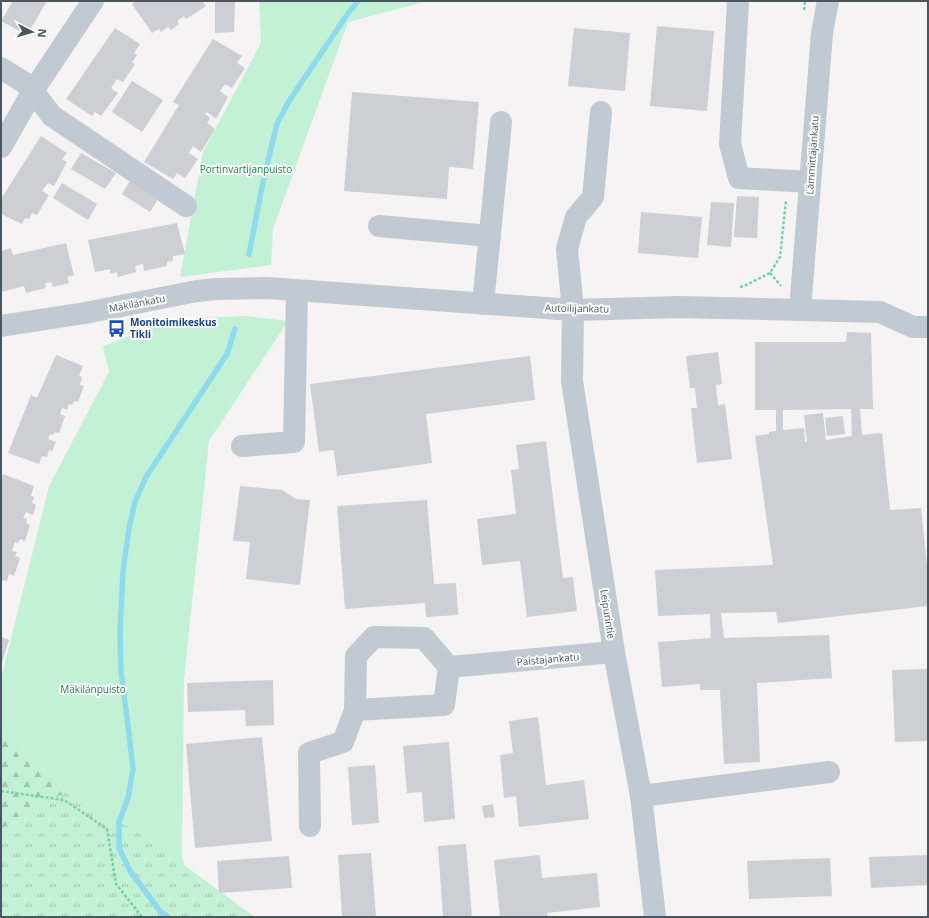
<svg xmlns="http://www.w3.org/2000/svg" width="929" height="918" font-family="'Open Sans',sans-serif">
<style>
.grass{fill:url(#grass-tufts)}
.forest{fill:url(#forest-firs)}
.park{fill:#c3f1d5}
.lines{fill:none;stroke-linecap:round;stroke-linejoin:round}
.stream{stroke:#90daee;stroke-width:5.5}
.building{fill:#cdcfd5;fill-rule:evenodd}
.path{stroke:#7ad0a6;stroke-width:2.5;stroke-dasharray:3 2;stroke-linecap:butt}
.minor{stroke:#c1cad2;stroke-width:22}
.labels{text-anchor:middle;dominant-baseline:central;stroke-width:4;stroke-linejoin:round;paint-order:stroke}
.street-label{font-size:10px;fill:#4a5661;stroke:#fff}
.park-label{font-size:10px;fill:#17864f;stroke:#fff}
.transit-label{font-size:10px;font-weight:bold;fill:#164399;stroke:#fff;text-anchor:start}
</style>
<defs>
<pattern id="grass-tufts" width="24" height="20" patternUnits="userSpaceOnUse"><rect width="24" height="20" fill="#c3f1d5"/><path d="M3 7l-1-3M5 7V3M7 7l1-3M15 17l-1-3M17 17v-4M19 17l1-3" fill="none" stroke="#a0c6b0"/></pattern>
<pattern id="forest-firs" width="22" height="20" patternUnits="userSpaceOnUse"><rect width="22" height="20" fill="#c3f1d5"/><path d="M5 1l3.5 6h-7zM16 11l3.5 6h-7z" fill="#a0c6b0"/></pattern>
</defs>
<rect width="100%" height="100%" fill="#f5f3f3"/>
<!-- grass -->
<path class="grass" d="M66,792L182,856L184,865L255,917H1V829Z"/>
<!-- forest -->
<path class="forest" d="M1,728L66,792L1,829Z"/>
<!-- park -->
<g class="park">
<path d="M259,1H428L348,22L273,229L271,265L180,277L203,152L261,43Z"/>
<path d="M245,316L288,321L209,441L184,679L182,856L66,792L1,728V679L49,486L109,372L103,346L151,328L200,318Z"/>
</g>
<g class="lines">
<!-- stream -->
<g class="stream">
<path d="M249,254L264,177L277,124L289,101L349,12L358,1"/>
<path d="M168,917L160,911L130,871L119,848V822L128,798L133,769L129,734L121,671L120,631L123,572L129,528L135,502L146,477L227,354L235,329"/>
</g>
</g>
<!-- building -->
<g class="building">
<path d="M13,1H47L27,35L1,21Z"/>
<path d="M136,1H202L206,6L186,19L184,16L177,21L179,24L171,30L168,27L161,32L159,29L152,33L132,4Z"/>
<path d="M215,1H235L234,32L215,33Z"/>
<path d="M657,26L714,31L707,111L650,106Z"/>
<path d="M115,28L140,44L134,53L137,55L132,62L135,64L123,82L117,79L111,88L118,93L101,116L95,112L92,116L66,99Z"/>
<path d="M574,28L630,33L625,91L568,86Z"/>
<path d="M213,39L242,56L237,63L245,68L232,88L225,84L220,91L228,97L216,119L207,112L205,114L210,118L207,123L215,129L201,152L193,146L189,153L198,159L185,178L177,173L173,179L144,162L179,105L173,102Z"/>
<path d="M132,81L163,100L142,132L112,112Z"/>
<path d="M352,92L479,102L473,169L449,167L447,199L344,191Z"/>
<path d="M41,136L67,153L62,159L67,162L54,186L48,183L42,191L49,195L37,215L32,213L29,219L25,218L22,224L1,214V199Z"/>
<path d="M81,153L116,173L105,189L71,169Z"/>
<path d="M131,179L160,196L150,212L122,194Z"/>
<path d="M62,183L97,204L88,220L53,198Z"/>
<path d="M737,196L759,197L757,238L734,237Z"/>
<path d="M711,202L734,203L731,247L707,245Z"/>
<path d="M641,212L702,217L698,258L638,253Z"/>
<path d="M177,223L185,254L173,256V261L167,262V266L144,271L143,264L135,266L136,272L118,277L117,272L110,274V269L95,272L88,240Z"/>
<path d="M66,243L74,275L67,277L69,283L53,287L51,282L45,283L46,288L26,293L24,286L1,292V251L11,248L13,255Z"/>
<path d="M847,332L871,333L873,409H860L862,435L882,433L890,510L921,508L928,575V606L778,623L776,612L721,613L724,638L829,635L832,678L757,683L760,762L724,764L720,690H700V684L662,687L658,642L711,638L710,614L658,616L655,570L773,565L755,436L769,434V432L776,431V410H755V342H846ZM851,409L852,436L826,440L823,413L804,415L807,442H805L804,428L783,430V410Z"/>
<path d="M718,352L722,384L716,385L718,405L725,404L732,459L697,463L691,408H697L695,388H690L686,356Z"/>
<path d="M56,355L83,366L79,376L82,377L80,385L84,386L78,402L74,401L72,405L69,404L67,410L62,408L60,414L65,416L59,433L55,432L53,435L50,434L48,439L56,442L52,451L49,450L47,457L42,456L39,464L8,453L31,395L37,398Z"/>
<path d="M530,356L535,400L426,414L432,463L337,476L334,450L319,452L310,384Z"/>
<path d="M843,416L845,434L827,436L825,418Z"/>
<path d="M546,441L563,578L573,577L577,611L527,617L520,561L482,565L477,519L516,514L511,470L519,469L516,445Z"/>
<path d="M3,474L34,486L31,496L34,497L32,503L36,505L33,515L26,512L23,518L27,519L26,523L30,525L25,541L20,539L18,543L15,542L12,551L17,552L15,556L20,558L14,576L9,574L7,581L3,580L1,584V479Z"/>
<path d="M240,486L282,490L296,499L310,500L300,585L246,579L250,542L233,541Z"/>
<path d="M427,500L434,584L456,583L458,615L426,617L425,603L345,609L337,506Z"/>
<path d="M1,637L9,640L1,666Z"/>
<path d="M928,669V741L895,742L892,670Z"/>
<path d="M273,680L274,725L246,726L245,710L188,712L187,683Z"/>
<path d="M538,717L546,785L584,780L589,819L519,827L516,796L504,798L500,755L513,753L509,721Z"/>
<path d="M262,737L272,841L195,848L186,744Z"/>
<path d="M449,742L455,819L424,822L422,792L407,793L403,746Z"/>
<path d="M375,765L379,823L352,825L348,767Z"/>
<path d="M493,804L495,817L484,818L482,806Z"/>
<path d="M466,844L472,917H443L438,846Z"/>
<path d="M371,853L376,917H342L338,855Z"/>
<path d="M540,855L542,878L597,873L600,907L547,913L548,917H500L494,860Z"/>
<path d="M928,855V885L871,888L869,857Z"/>
<path d="M289,856L292,888L219,893L217,861Z"/>
<path d="M830,858L832,896L749,899L747,861Z"/>
</g>
<g class="lines">
<!-- path -->
<g class="path">
<path d="M804,10L805,1"/>
<path d="M770,273L781,286"/>
<path d="M740,287L744,286L770,273L780,257L786,200"/>
<path d="M1,791L64,800L107,829L116,884L142,917"/>
</g>
<!-- minor -->
<g class="minor">
<path d="M738,1L730,144L739,178L810,182"/>
<path d="M1,68L25,83L33,91L52,116L186,206"/>
<path d="M601,112L593,197L576,217L567,249L573,310L572,381L614,652L641,796L655,917"/>
<path d="M1,147L33,91L93,1"/>
<path d="M379,226L490,236"/>
<path d="M483,304L501,122"/>
<path d="M800,310L822,33L828,1"/>
<path d="M1,326L85,313L197,291L216,289L267,288L573,310L679,307L880,312L913,327H928"/>
<path d="M242,446L294,442L297,291"/>
<path d="M355,710L444,705L449,667"/>
<path d="M641,796L829,772"/>
<path d="M310,826L309,753L343,742L355,710L356,656L374,637L424,638L449,667L614,652"/>
</g>
</g>
<!-- icons -->
<defs>
<symbol id="bus-bare" viewBox="-9 -9 18 18"><path d="M-5-6H5V4H4V6H2V4H-2V6H-4V4H-5ZM-3.5-4V0h7V-4ZM-3.5 1.2v1.5H-2V1.2ZM2 1.2v1.5H3.5V1.2Z" fill="#1a4fb4" stroke="#fff" stroke-width="2.5" paint-order="stroke"/></symbol>
</defs>
<g fill-rule="evenodd">
<use href="#bus-bare" x="104" y="316" width="25" height="25"/>
</g>
<g class="labels">
<!-- street labels -->
<g class="street-label">
<text transform="translate(812 155) rotate(-86)">Lämmittäjänkatu</text>
<text transform="translate(137 303) rotate(-11)">Mäkilänkatu</text>
<text transform="translate(577 308) rotate(1)">Autoilijankatu</text>
<text transform="translate(608 614) rotate(81)">Leipurintie</text>
<text transform="translate(548 659) rotate(-5)">Paistajankatu</text>
</g>
<!-- park labels -->
<g class="park-label">
<text x="246" y="169">Portinvartijanpuisto</text>
<text x="93" y="689">Mäkilänpuisto</text>
</g>
<!-- transit labels -->
<g class="transit-label">
<text x="130" y="322">Monitoimikeskus<tspan x="130" dy="12">Tikli</tspan></text>
</g>
</g>
<!-- border -->
<rect width="929" height="918" fill="none" stroke="#4a5661" stroke-width="4"/>
<!-- north arrow -->
<g transform="translate(32 32) rotate(96)" stroke="#ffffff" stroke-width="3" paint-order="stroke">
<path d="M0-3L7 15L0 10L-7 15Z" fill="#4a5661"/>
<text y="-6" font-size="11" font-weight="bold" text-anchor="middle" fill="#4a5661">N</text>
</g>
</svg>
